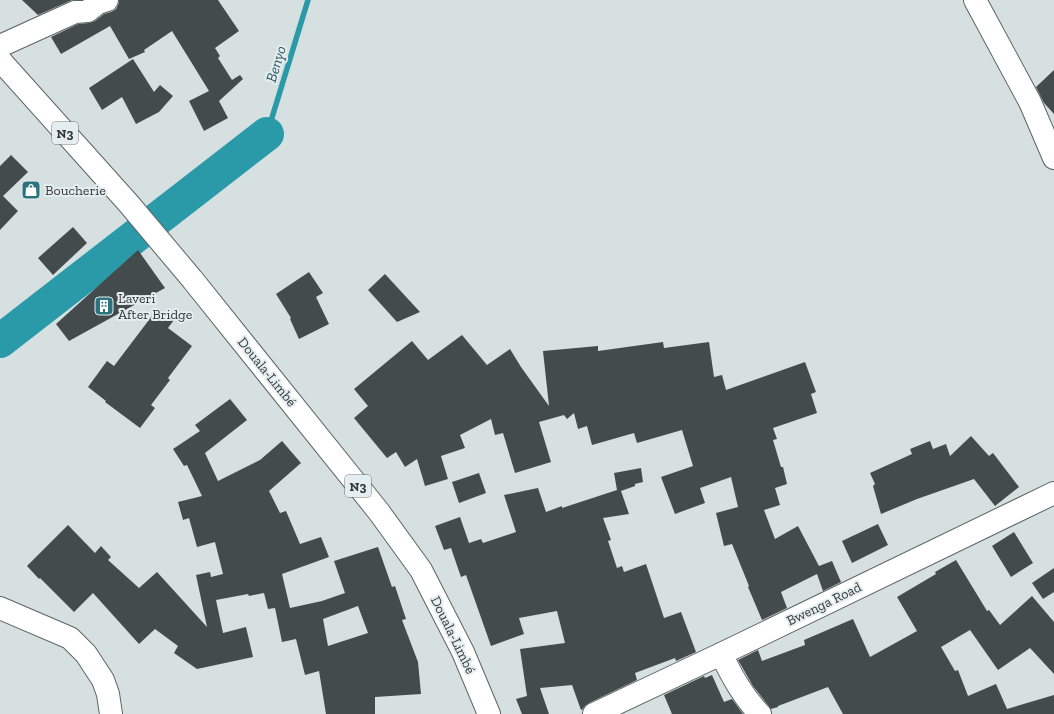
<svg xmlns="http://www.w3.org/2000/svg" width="1054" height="714" font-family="'Zilla Slab',serif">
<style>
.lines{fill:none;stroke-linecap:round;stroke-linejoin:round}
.stream{stroke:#2a9aa9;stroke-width:5.5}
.river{stroke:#2a9aa9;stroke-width:34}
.building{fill:#444b4d;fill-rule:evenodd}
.minor-casing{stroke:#5c6465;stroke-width:24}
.highway-casing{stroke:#5c6465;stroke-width:24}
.minor{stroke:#fff;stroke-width:22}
.highway{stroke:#fff;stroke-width:22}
.labels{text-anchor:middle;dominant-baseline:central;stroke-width:4;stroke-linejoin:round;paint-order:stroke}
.shield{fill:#e4edef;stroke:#6a6f70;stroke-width:1}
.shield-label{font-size:13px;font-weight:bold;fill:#36393a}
.poi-label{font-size:14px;fill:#36393a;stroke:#e4edef;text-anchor:start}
.street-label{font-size:14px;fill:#36393a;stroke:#e4edef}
.water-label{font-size:15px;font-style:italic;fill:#29565d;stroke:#e4edef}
</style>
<rect width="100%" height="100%" fill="#d7e0e1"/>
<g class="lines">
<!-- stream -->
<path class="stream" d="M267,134L308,0"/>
<!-- river -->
<path class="river" d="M0,341L267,134"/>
</g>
<!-- building -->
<g class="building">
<path d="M22,0H72L38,15Z"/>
<path d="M119,0H218L239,31L215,48L220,56L218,58L232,80L240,75L243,79L219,101L228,118L204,131L189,101L209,91L172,31L144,50L145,52L129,59L110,26L61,54L51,37L78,24L89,23L95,21L104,14L111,12L116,9L119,3Z"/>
<path d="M133,59L154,92L160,85L173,96L159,112L136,124L122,97L102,110L89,88Z"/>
<path d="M1054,70V114L1044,103L1036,87Z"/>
<path d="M11,155L28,172L3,196L18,211L0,230V166Z"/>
<path d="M73,227L87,243L53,275L38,258Z"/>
<path d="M138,250L165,288L69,341L56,324Z"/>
<path d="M309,272L323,293L316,297L329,324L299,339L290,319L291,318L276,294Z"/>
<path d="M385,274L420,312L397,322L368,290Z"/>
<path d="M158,308L174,320L168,328L192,346L168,378L170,380L151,405L155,408L140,428L105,402L106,401L88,387L107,361L114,366Z"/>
<path d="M462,335L487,365L510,349L521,367L549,406L543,351L598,346V351L663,342L664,348L709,342L714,377L722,375L726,390L805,362L816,392L811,394L817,413L773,428L777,439L773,440L781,467H783L787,484L775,488L780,505L764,510L775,539L798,526L819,566L832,561L841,582L823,591L817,574L781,592L787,608L762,620L748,587L749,586L732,544L724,546L716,513L738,507L731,477L700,488L705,503L675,514L661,477L693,466L682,430L637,443L634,433L592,445L587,426L578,429L574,413L567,419L564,415L539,422L551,462L515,473L503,433L495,435L491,419L460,435L465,448L441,456L448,479L425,486L417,459L405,467L396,452L387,458L354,418L368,406L354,389L412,341L428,360Z"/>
<path d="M230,399L247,420L205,453L218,481L260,460L282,441L301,463L269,491L280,513L286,511L300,544L321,537L329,557L282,574L290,608L322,601L345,593L334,561L378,547L392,587L395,586L406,619L402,620L418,662L421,694L375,697V714H326L319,671L305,675L296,639L282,642L275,608L268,609L264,593L249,596L248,594L216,600L223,633L246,627L253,657L197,669L174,653L178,646L155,629L139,644L93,593L74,612L40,578L39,579L27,566L68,525L95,553L101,546L111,557L108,560L139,588L157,572L207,627L196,575L210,572L211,577L223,574L215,542L197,547L189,518L183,520L178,502L202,496L187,465L184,466L173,449L200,431L195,425ZM358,606L368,633L328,646L323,619Z"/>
<path d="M971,436L989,456L993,453L1019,487L995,506L974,479L917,499L881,514L873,486L875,484L870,473L912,454L910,449L930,441L933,449L946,444L950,456Z"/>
<path d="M641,468L643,482L635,484V486L621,491L629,514L603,518L611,540L608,541L617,568L622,566L624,572L646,564L664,618L681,612L696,652L676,661L675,658L635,673L637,680L589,703L584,707L583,709L581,710L572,685L540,688L549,714H522L516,699L527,696L520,649L565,643L557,611L519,618L524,634L491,646L466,575L461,577L451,548L444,550L435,526L460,517L469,543L481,539L483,543L516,532L504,495L538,488L546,512L562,506V508L617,490L614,473Z"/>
<path d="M479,473L486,493L459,503L452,482Z"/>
<path d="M878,524L888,545L852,563L842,541Z"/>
<path d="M1014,532L1033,563L1011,577L992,546Z"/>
<path d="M956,560L987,611L989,610L1000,625L1032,596L1054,622V674L1030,648L998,670L970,630L941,647L955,671L958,670L968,696L996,684L1007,709L1054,695V714H843L828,687L778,706V707L771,709L753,686L738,660L758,650L762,661L805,645L804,640L853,619L870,657L917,631L897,597L936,574L935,572Z"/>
<path d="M1054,568V592L1043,599L1032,583Z"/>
<path d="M712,675L724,702L732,699L743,714H672L664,695L704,676L705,678Z"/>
</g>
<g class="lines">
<defs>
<g id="minor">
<path d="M975,0L1030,102L1054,158"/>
<path d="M0,46L75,12L88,11L98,3L107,0"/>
<path d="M0,608L70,638L86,654L103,680L108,694L111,714"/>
<path d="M721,654C732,676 743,697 760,714"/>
<path d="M594,714L721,654L1054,493"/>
</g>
<path id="highway" d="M0,60L129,204L192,279L379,512L421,570L463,652L489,714"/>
</defs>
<!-- minor casing -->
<use href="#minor" class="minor-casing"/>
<!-- highway casing -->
<use href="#highway" class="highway-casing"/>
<!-- minor -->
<use href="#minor" class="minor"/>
<!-- highway -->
<use href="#highway" class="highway"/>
</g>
<!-- icons -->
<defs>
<symbol id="shop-square" viewBox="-11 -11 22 22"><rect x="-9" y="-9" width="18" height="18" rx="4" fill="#2c737e" stroke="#e4edef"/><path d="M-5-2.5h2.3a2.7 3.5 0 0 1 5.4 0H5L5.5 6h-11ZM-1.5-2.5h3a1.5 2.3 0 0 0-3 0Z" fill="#fff"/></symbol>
<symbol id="building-square" viewBox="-11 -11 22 22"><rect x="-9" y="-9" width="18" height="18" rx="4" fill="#2c737e" stroke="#e4edef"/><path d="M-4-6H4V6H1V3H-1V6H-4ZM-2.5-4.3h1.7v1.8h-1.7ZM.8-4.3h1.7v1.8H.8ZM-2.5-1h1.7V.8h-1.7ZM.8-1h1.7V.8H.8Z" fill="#fff"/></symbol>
</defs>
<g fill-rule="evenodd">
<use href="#shop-square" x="20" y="179" width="22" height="22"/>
<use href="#building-square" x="93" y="295" width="22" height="22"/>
</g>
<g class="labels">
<!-- shield labels -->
<g class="shield">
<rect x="52" y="122" width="26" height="22" rx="3"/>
<rect x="345" y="475" width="26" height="22" rx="3"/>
</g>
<g class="shield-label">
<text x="65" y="133">N3</text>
<text x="358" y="486">N3</text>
</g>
<!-- poi labels -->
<g class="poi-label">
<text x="45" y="190">Boucherie</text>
<text x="118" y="298">Laveri<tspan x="118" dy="16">After Bridge</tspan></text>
</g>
<!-- street labels -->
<g class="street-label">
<text transform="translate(267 372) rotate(51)">Douala-Limbé</text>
<text transform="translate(824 604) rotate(-26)">Bwenga Road</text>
<text transform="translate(453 635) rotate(64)">Douala-Limbé</text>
</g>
<!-- water labels -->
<g class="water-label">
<text transform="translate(276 64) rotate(-73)">Benyo</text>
</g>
</g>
</svg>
